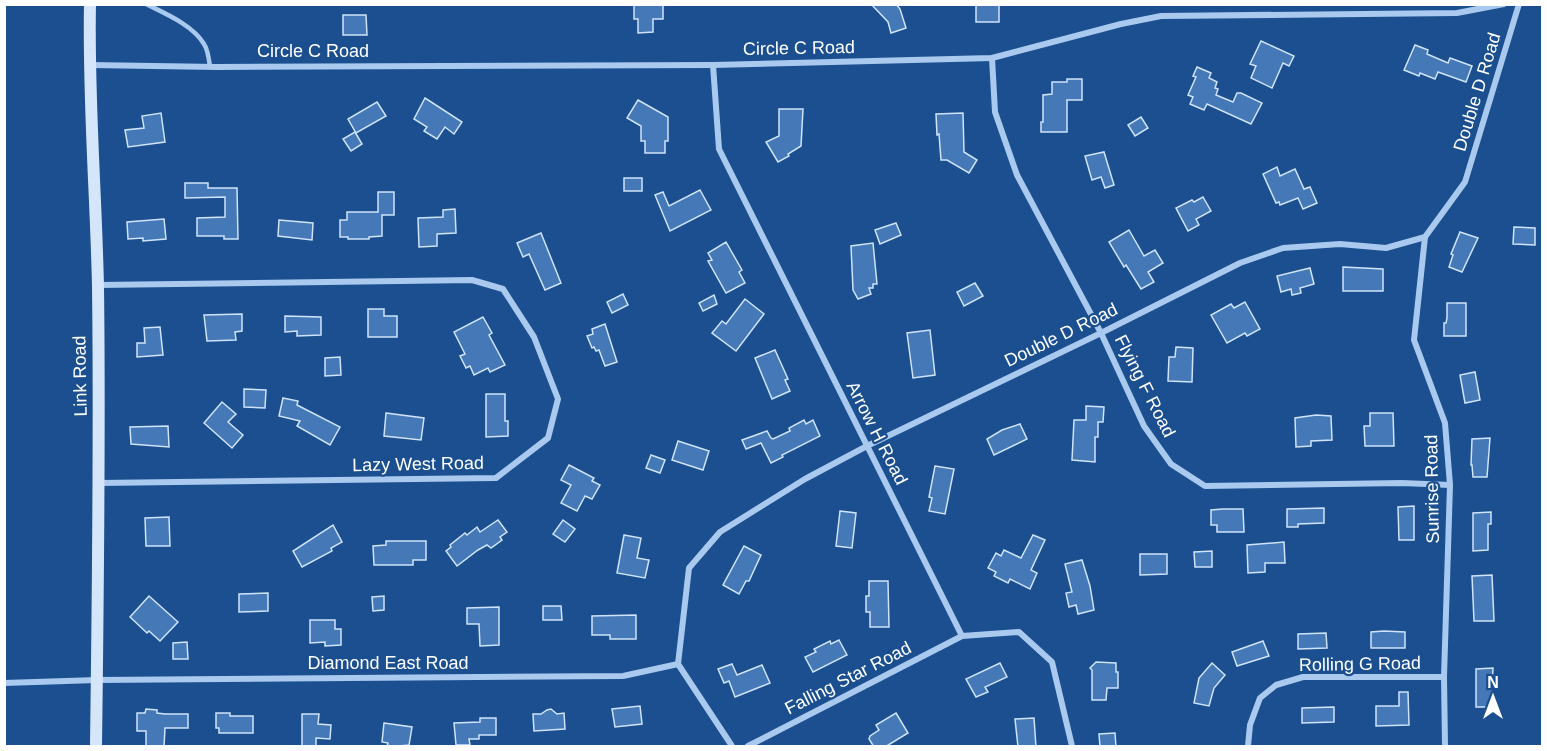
<svg xmlns="http://www.w3.org/2000/svg" width="1547" height="751" font-family="Arial,sans-serif">
<style>
.building{fill:#4478b7;stroke:#cfe3fa;stroke-width:1.5}
.lines{fill:none;stroke-linecap:round;stroke-linejoin:round}
.lane{stroke:#a9c9ee;stroke-width:4.5}
.street{stroke:#a9c9ee;stroke-width:6}
.secondary{stroke:#d6e6fa;stroke-width:12}
.labels{text-anchor:middle;dominant-baseline:central;stroke-width:4.5;stroke-linejoin:round;paint-order:stroke}
.street-label{font-size:18px;fill:#fff;stroke:#1b4f8f}
</style>
<rect width="100%" height="100%" fill="#1b4f8f"/>
<!-- building -->
<g class="building">
<path d="M634,4H663V19H653V32L638,33V19H634Z"/>
<path d="M871,4H896L900,9L906,28L891,33L888,22Z"/>
<rect x="976" y="4" width="23" height="18"/>
<path d="M343,15H366L367,35H343Z"/>
<path d="M1261,41L1294,56L1289,66L1283,63L1272,88L1251,78L1256,66L1250,64Z"/>
<path d="M1415,45L1428,50L1427,54L1448,63L1450,58L1472,66L1466,82L1438,72L1435,79L1420,73L1419,76L1404,70Z"/>
<path d="M1197,67L1211,73L1209,78L1217,82L1215,88L1218,89L1216,95L1233,102L1237,93H1241L1262,103L1251,124L1207,104L1204,110L1190,104L1193,97L1188,95L1196,77L1193,76Z"/>
<path d="M1067,79H1082V100H1067V132H1041V122H1043V95L1052,94V82H1067Z"/>
<path d="M425,98L462,122L454,134L445,127L437,139L424,131L427,127L414,119Z"/>
<path d="M638,100L668,117V141H665V153H645V141H641V126L627,118Z"/>
<path d="M377,102L386,116L356,133L348,119Z"/>
<path d="M779,109H803L801,146L788,154L789,156L778,162L766,142L779,136Z"/>
<path d="M161,113L165,142L128,147L125,130L144,128L142,116Z"/>
<path d="M963,113L964,152L977,160L969,173L947,160H941L939,134L937,135L936,114Z"/>
<path d="M1141,117L1148,128L1135,136L1128,125Z"/>
<path d="M355,132L362,144L351,151L343,139Z"/>
<path d="M1104,152L1114,185L1105,188L1101,177L1092,180L1085,156Z"/>
<path d="M1277,167L1280,176L1295,169L1304,189L1310,187L1317,203L1303,209L1298,198L1280,205L1279,202L1276,203L1263,174Z"/>
<rect x="624" y="178" width="18" height="13"/>
<path d="M185,183H208V188H237L238,239H224V236H197V218L225,217V197L185,198Z"/>
<path d="M700,190L711,210L670,231L655,195L663,192L669,206Z"/>
<path d="M378,192H394V215H382V236L369,237V239H348V237H340V220H347V212H378Z"/>
<path d="M1203,197L1211,211L1196,219L1199,225L1188,231L1176,208L1192,200L1194,202Z"/>
<path d="M455,209L456,233L437,234V246L419,247L418,218L443,217V210Z"/>
<path d="M164,219L166,239L143,241V238L128,239L127,222Z"/>
<path d="M279,220L313,223L312,240L278,236Z"/>
<path d="M896,223L901,235L880,244L875,230Z"/>
<path d="M1514,227L1535,228V245L1513,244Z"/>
<path d="M1129,230L1144,256L1155,250L1163,263L1148,272L1154,282L1141,289L1126,265L1124,267L1109,242Z"/>
<path d="M1460,232L1478,238L1462,272L1449,267L1453,255L1451,254Z"/>
<path d="M541,233L561,283L545,290L529,254L523,257L517,243Z"/>
<path d="M726,242L742,270L739,272L745,283L726,293L708,261L712,260L708,253Z"/>
<path d="M873,243L877,284H873V288H869L871,294L858,299L853,290L851,246Z"/>
<path d="M1343,267L1383,269V291H1343Z"/>
<path d="M1310,268L1314,284L1300,288L1301,293L1292,295L1291,289L1281,292L1277,276Z"/>
<path d="M975,283L983,296L964,306L957,292Z"/>
<path d="M623,294L628,305L612,313L607,302Z"/>
<path d="M714,295L717,304L703,311L699,303Z"/>
<path d="M745,299L764,314L736,351L712,333L722,321L726,324Z"/>
<path d="M1245,302L1260,329L1247,336L1245,333L1227,343L1211,315L1231,304L1234,308Z"/>
<path d="M1447,303H1466V336H1444V323H1446L1447,318Z"/>
<path d="M368,309H384V316H397V337H368Z"/>
<path d="M242,314V331L235,332L236,340L207,341L204,315Z"/>
<path d="M285,316L321,317V335L297,336V331L285,332Z"/>
<path d="M483,317L492,333L489,335L505,365L490,372L488,368L474,375L470,366L466,368L460,356L465,354L454,332Z"/>
<path d="M605,324L617,362L605,366L599,350L596,351L594,347L592,348L587,336L593,334L592,329Z"/>
<path d="M160,327L163,355L137,357V343H145L144,328Z"/>
<path d="M930,330L935,375L913,378L907,333Z"/>
<path d="M1176,347L1193,348L1192,382L1168,381L1169,357H1175Z"/>
<path d="M775,350L788,379L785,380L790,391L772,399L755,358Z"/>
<path d="M340,357L341,375L325,376V358Z"/>
<path d="M1475,372L1480,400L1465,403L1460,375Z"/>
<path d="M244,389L266,390L265,408L244,407Z"/>
<path d="M486,394H505V421H508V436L486,437Z"/>
<path d="M283,398L298,401L297,405L340,427L330,445L297,426L300,421L279,416Z"/>
<path d="M222,402L236,414L228,422L243,435L232,448L204,423Z"/>
<path d="M1086,406L1104,407L1103,422H1098V437H1095V462L1072,460L1074,420H1086Z"/>
<path d="M386,413L424,418L421,440L384,436Z"/>
<path d="M1370,413H1393L1394,446H1365L1364,426H1370Z"/>
<path d="M1316,415L1331,416L1332,440L1311,441V446L1296,447L1295,418Z"/>
<path d="M804,420L806,424L813,420L820,436L782,455L783,457L771,463L761,443L746,449L742,440L767,431L771,438L773,439L790,431L789,428Z"/>
<path d="M1020,424L1027,439L994,455L987,439L1002,430Z"/>
<path d="M168,426L169,447L131,444L130,427Z"/>
<path d="M1490,438L1487,477H1473L1472,465H1471L1472,439Z"/>
<path d="M678,441L709,451L703,470L672,460Z"/>
<path d="M651,455L665,460L660,473L646,468Z"/>
<path d="M569,465L594,478L592,481L600,485L592,499L585,496L577,511L561,503L571,485L561,480Z"/>
<path d="M935,466L954,469L945,514L929,511L932,498L929,497Z"/>
<path d="M1414,506V540H1399L1398,507Z"/>
<path d="M1324,508V523L1298,524V527H1287V509Z"/>
<path d="M1223,509H1243L1244,532H1217V525H1211V510Z"/>
<path d="M840,511L856,513L852,548L836,546Z"/>
<path d="M1491,512V524H1488V550L1473,551V513Z"/>
<path d="M169,517L170,546H146L145,518Z"/>
<path d="M498,520L507,532L500,537L502,540L491,548L487,545L478,550L457,566L446,551L451,547L450,545L465,533L467,535L477,527L480,532Z"/>
<path d="M563,520L575,529L565,542L553,534Z"/>
<path d="M333,525L342,542L331,548L332,551L302,567L293,551Z"/>
<path d="M624,535L641,538L637,558L649,560L645,578L617,573Z"/>
<path d="M1033,535L1045,540L1031,570L1037,573L1030,589L1010,579L1008,583L994,576L996,572L988,568L996,553L1001,556L1004,550L1021,558Z"/>
<path d="M386,541H426V560H413V565H374L373,546L386,545Z"/>
<path d="M1284,542L1285,563H1265V572L1248,573L1247,545Z"/>
<path d="M744,546L761,555L749,581H746L739,594L723,585Z"/>
<path d="M1212,551V567H1195L1194,552Z"/>
<path d="M1140,554H1167V574L1140,575Z"/>
<path d="M1082,560L1090,586L1094,610L1078,614L1076,605L1069,607L1066,593L1072,592L1065,564Z"/>
<path d="M1492,575L1494,621H1474L1472,576Z"/>
<path d="M869,581H888L889,627H870V612H866V596H869Z"/>
<path d="M268,593V611L239,612V594Z"/>
<path d="M149,596L178,622L160,641L149,631L147,633L130,617Z"/>
<path d="M384,596V610L373,611L372,597Z"/>
<path d="M543,606H561L562,620H543Z"/>
<path d="M499,607V645L480,646L479,624H467V608Z"/>
<path d="M636,615V639H610V635H592V616Z"/>
<path d="M310,620H335V629H341V645L325,646V642L310,643Z"/>
<path d="M1384,631L1405,632V648H1371V632Z"/>
<path d="M1326,633L1327,648L1298,649V634Z"/>
<path d="M839,640L847,655L813,672L805,657L816,652L814,649L830,641L831,644Z"/>
<path d="M1263,641L1269,656L1237,666L1232,652Z"/>
<path d="M187,642L188,659H173V643Z"/>
<path d="M1096,662L1116,663V672H1118V688H1107L1106,700H1092V670L1090,668Z"/>
<path d="M1000,663L1007,677L985,687L988,692L976,697L966,679Z"/>
<path d="M1212,663L1225,675L1214,688L1209,706L1194,703L1199,678Z"/>
<path d="M732,664L737,675L762,665L770,683L735,697L729,681L724,683L718,669Z"/>
<path d="M1493,668L1491,707H1476V669Z"/>
<path d="M1399,692H1408L1409,725L1376,726V706H1399Z"/>
<path d="M640,706L642,724L615,727L612,709Z"/>
<path d="M1334,707V722L1302,723V708Z"/>
<path d="M146,709L157,710V713L165,714H188V728H165L164,747L146,746V731H137V713H145Z"/>
<path d="M551,709L557,714L564,713L565,729L534,731L533,714H541L547,710Z"/>
<path d="M216,713H230V716H253V733H219V728H216Z"/>
<path d="M896,713L908,733L885,747H874L869,739L870,736L879,730L876,725Z"/>
<path d="M302,714H319L318,724L331,725L330,739L316,738V747L302,746Z"/>
<path d="M480,718H496V735H479V739H469L470,745H456L454,723L480,722Z"/>
<path d="M1034,718L1036,747H1018L1015,719Z"/>
<path d="M384,723L412,727L409,745L387,747L388,743L382,742Z"/>
<path d="M1115,733L1116,747H1100L1099,734Z"/>
</g>
<g class="lines">
<!-- lane -->
<path class="lane" d="M146,4C164,13 193,25 204,44C208,50 209,59 210,67"/>
<!-- street -->
<g class="street">
<path d="M992,58L995,112L1017,175L1101,333L1144,426L1171,464L1205,486L1402,483L1450,485"/>
<path d="M90,65L217,67L713,65L992,58L1121,24L1161,16L1457,13L1504,4"/>
<path d="M713,65L719,149L962,636L1019,632L1052,662L1072,746"/>
<path d="M1425,237L1414,340L1445,423L1450,485L1444,677L1445,746"/>
<path d="M98,285L472,280L503,289L534,337L558,399L548,438L496,478L99,483"/>
<path d="M4,683L97,680L623,676L678,664"/>
<path d="M732,746L678,664L689,568L720,532L805,479L867,446L1101,333L1240,263L1283,248L1340,244L1386,248L1425,237L1465,182L1519,4"/>
<path d="M748,746L962,636"/>
<path d="M1248,746L1250,725L1260,698L1276,685L1303,677H1444"/>
</g>
<!-- secondary -->
<path class="secondary" d="M90,4C88,99 96,192 98,287C100,440 98,593 96,746"/>
</g>
<g class="labels">
<!-- street labels -->
<g class="street-label">
<text transform="translate(799 48) rotate(-1)">Circle C Road</text>
<text x="313" y="51">Circle C Road</text>
<text transform="translate(1477 92) rotate(-73)">Double D Road</text>
<text transform="translate(1061 335) rotate(-26)">Double D Road</text>
<text transform="translate(80 376) rotate(-91)">Link Road</text>
<text transform="translate(1145 386) rotate(63)">Flying F Road</text>
<text transform="translate(877 433) rotate(63)">Arrow H Road</text>
<text transform="translate(418 464) rotate(-1)">Lazy West Road</text>
<text transform="translate(1432 489) rotate(-91)">Sunrise Road</text>
<text x="388" y="663">Diamond East Road</text>
<text transform="translate(1360 664) rotate(-1)">Rolling G Road</text>
<text transform="translate(848 678) rotate(-27)">Falling Star Road</text>
</g>
</g>
<!-- border -->
<rect width="1547" height="751" fill="none" stroke="#ffffff" stroke-width="12"/>
<!-- north arrow -->
<g transform="translate(1493 697)" stroke="#1b4f8f" stroke-width="4.5" paint-order="stroke">
<path d="M0-4.5L10 22L0 15L-10 22Z" fill="#ffffff"/>
<text y="-9" font-size="16" font-weight="bold" text-anchor="middle" fill="#ffffff">N</text>
</g>
</svg>
